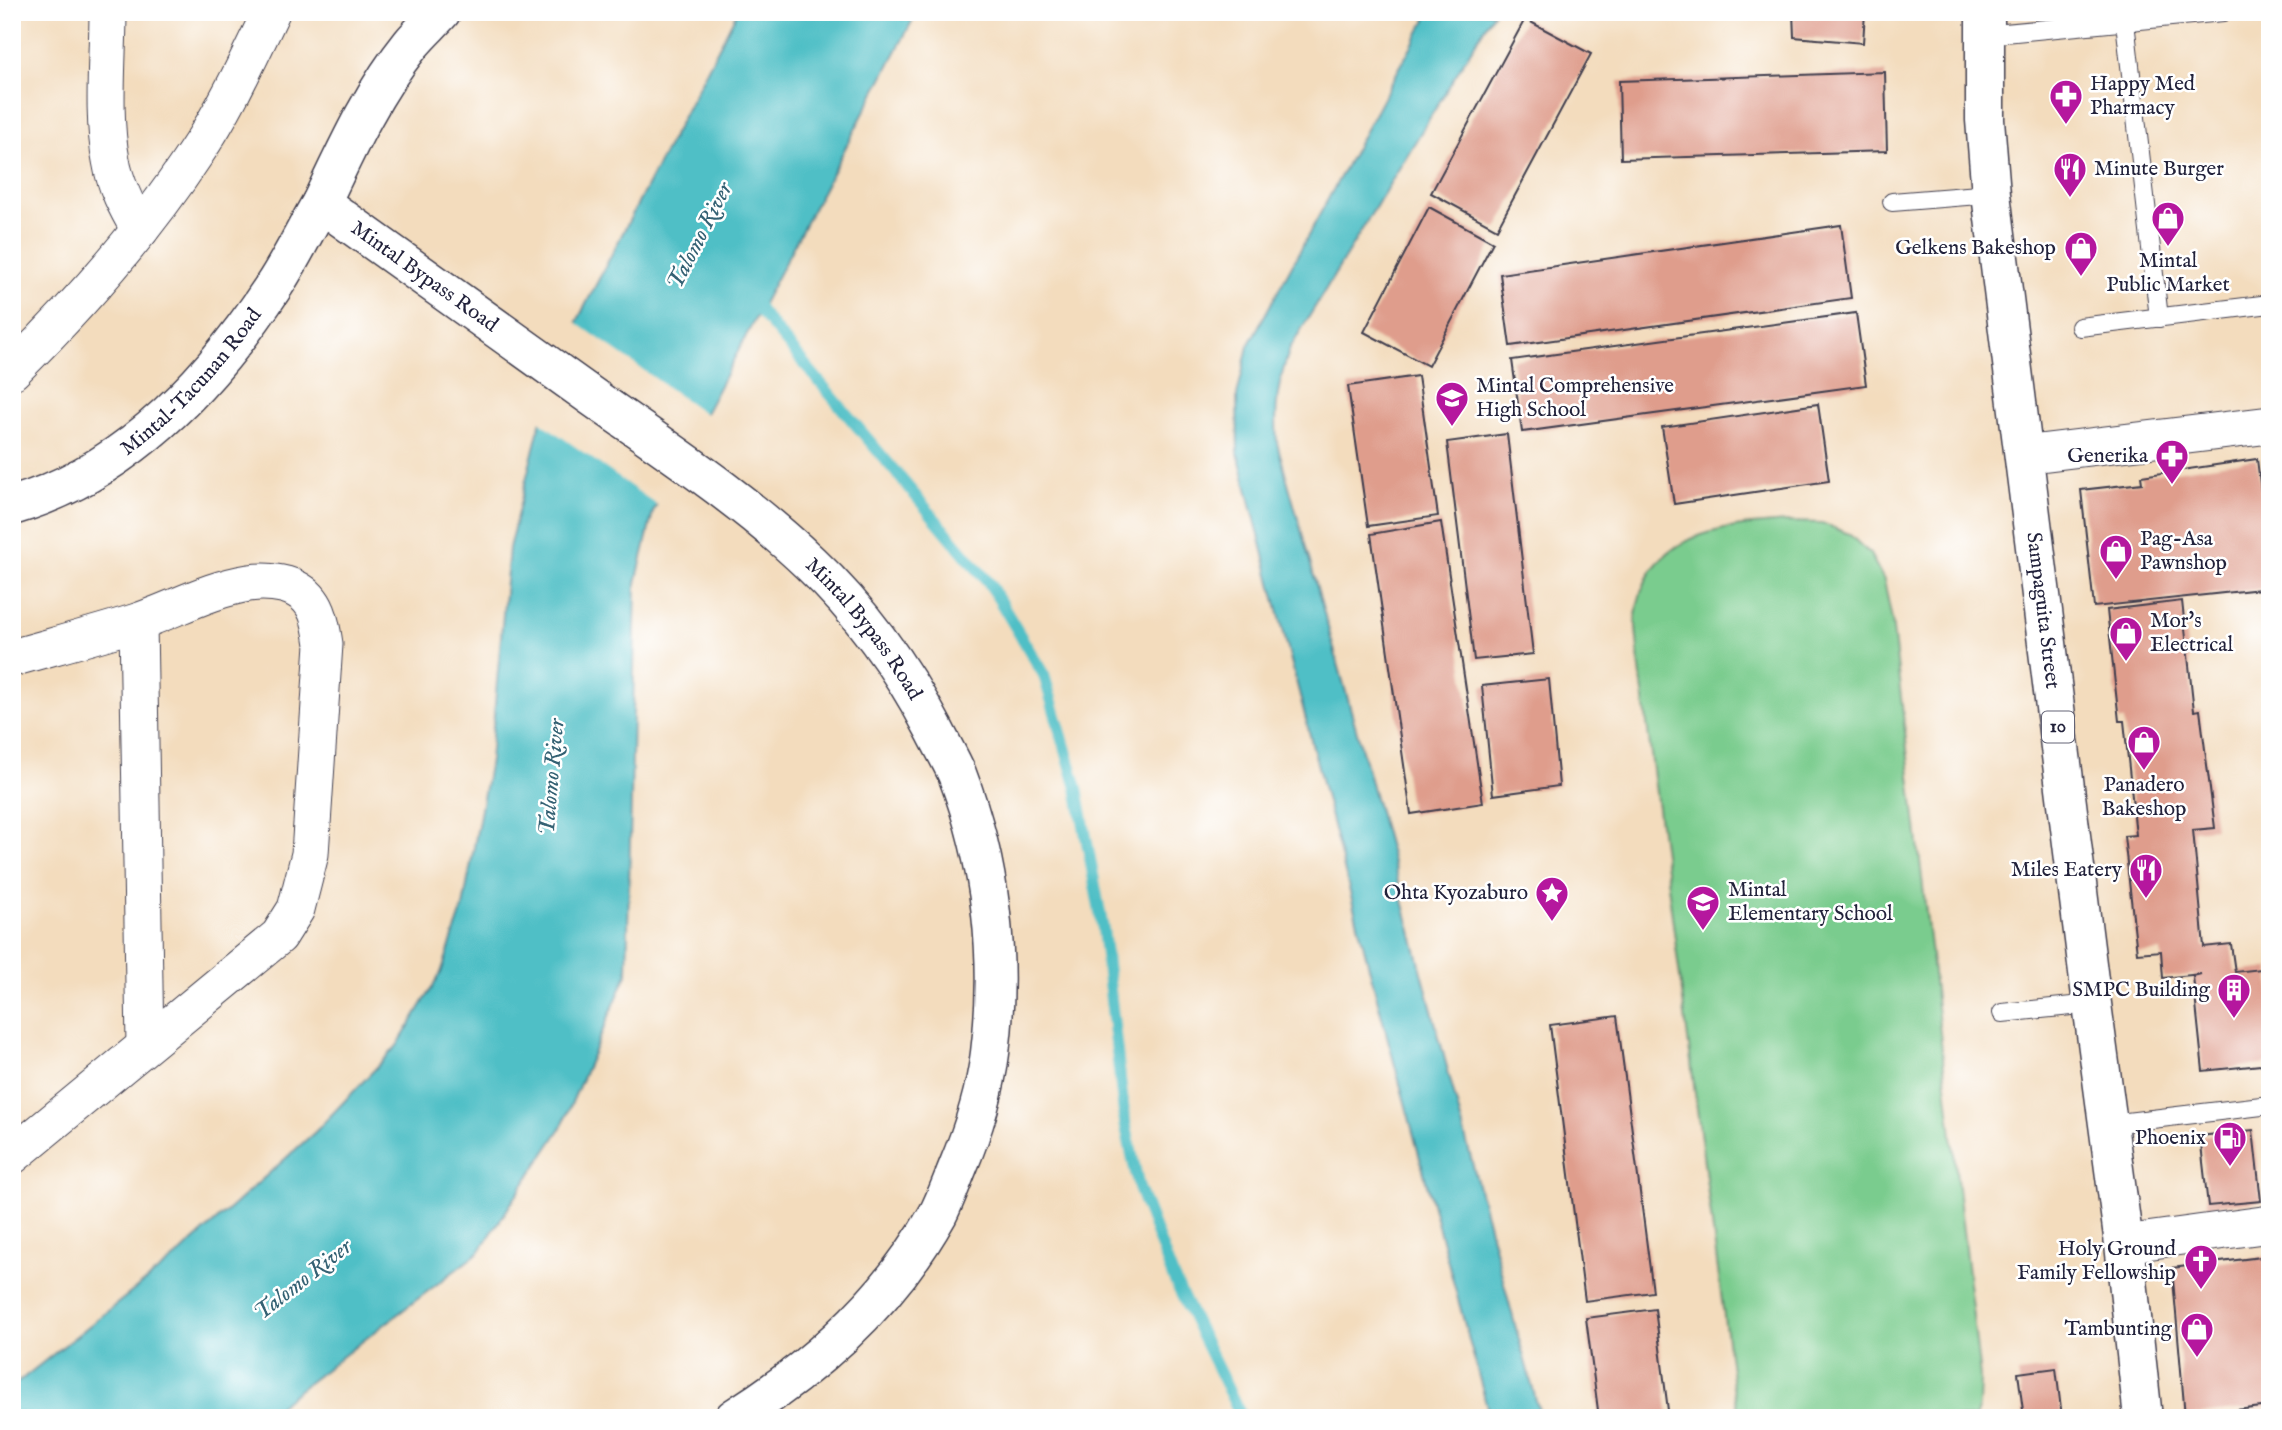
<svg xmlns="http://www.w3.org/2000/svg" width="2282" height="1430" font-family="'IM FELL English',serif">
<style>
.green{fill:#7acc8e;stroke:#4e7764;stroke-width:2}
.water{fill:#50bfc6;stroke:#397080;stroke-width:2}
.pier{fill:#f3dcbd}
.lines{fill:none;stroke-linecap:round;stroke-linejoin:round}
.stream{stroke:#50bfc6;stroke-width:12}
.building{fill:#df9d8c}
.lane-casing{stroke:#413e4e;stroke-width:20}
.street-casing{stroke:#413e4e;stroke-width:39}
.secondary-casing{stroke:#413e4e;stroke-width:41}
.primary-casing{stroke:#413e4e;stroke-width:41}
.highway-casing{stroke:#413e4e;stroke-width:41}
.lane{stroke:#fff;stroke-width:18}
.street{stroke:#fff;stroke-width:37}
.secondary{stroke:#fff;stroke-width:38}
.primary{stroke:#fff;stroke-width:38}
.highway{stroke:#fff;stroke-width:38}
.labels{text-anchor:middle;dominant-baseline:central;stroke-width:5;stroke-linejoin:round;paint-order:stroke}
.shield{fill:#fff;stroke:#646476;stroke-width:2}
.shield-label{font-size:19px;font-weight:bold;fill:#22223b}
.poi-label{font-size:21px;fill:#22223b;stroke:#fff;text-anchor:end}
.street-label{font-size:21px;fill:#22223b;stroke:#fff}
.water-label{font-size:23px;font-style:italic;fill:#346173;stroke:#fff}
</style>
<rect width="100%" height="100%" fill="#fff"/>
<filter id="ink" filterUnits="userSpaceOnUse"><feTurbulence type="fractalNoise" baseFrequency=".0143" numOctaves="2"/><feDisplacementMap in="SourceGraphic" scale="14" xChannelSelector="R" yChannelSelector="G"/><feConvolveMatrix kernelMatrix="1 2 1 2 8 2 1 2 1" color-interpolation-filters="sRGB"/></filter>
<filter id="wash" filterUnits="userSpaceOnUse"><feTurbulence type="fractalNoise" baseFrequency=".00686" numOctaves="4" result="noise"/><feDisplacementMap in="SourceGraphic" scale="28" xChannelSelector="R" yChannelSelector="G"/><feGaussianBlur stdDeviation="1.57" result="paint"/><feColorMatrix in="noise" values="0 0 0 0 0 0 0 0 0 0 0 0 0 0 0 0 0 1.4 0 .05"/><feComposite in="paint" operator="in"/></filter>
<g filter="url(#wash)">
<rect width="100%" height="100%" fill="#f3dcbd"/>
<!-- green -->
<path class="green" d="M1790,522L1822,523L1849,534L1870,554L1884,580L1892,620L1980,1377L1979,1406L1975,1418H1740L1733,1386L1638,654C1638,642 1635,628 1636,616C1645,532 1723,526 1790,522Z"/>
<!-- water -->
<g class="water">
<path d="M737,12H917L653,512L636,583L627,974L561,1128L479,1252L262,1418H12V1387L177,1256L315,1132L397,1046L441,973L463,907L490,760L509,548L555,364Z"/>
<path d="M1430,12H1494L1290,348C1278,384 1274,405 1277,443L1391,855L1515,1325L1541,1418H1490L1379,1006L1238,453L1237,396L1248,346Z"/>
</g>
<!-- pier -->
<path class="pier" d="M574,321L708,416L660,507L538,420L552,363Z"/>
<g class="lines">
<!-- stream -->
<path class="stream" d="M753,297L760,311L989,583L1044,675L1077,788L1103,929L1125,1122L1139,1188L1173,1277L1242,1418"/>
</g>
<g id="blocks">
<!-- building -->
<g class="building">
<path d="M1793,12H1865L1863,43L1794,37Z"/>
<path d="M1525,19L1591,54L1497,229L1431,193Z"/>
<path d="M1885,72L1887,151L1621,159L1619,81Z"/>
<path d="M1429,207L1493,242L1428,366L1364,332Z"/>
<path d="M1841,225L1851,298L1510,346L1500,274Z"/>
<path d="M1856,313L1866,385L1522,432L1512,360Z"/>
<path d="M1418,376L1438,516L1368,526L1348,386Z"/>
<path d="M1818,404L1829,481L1674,504L1662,427Z"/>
<path d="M1507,434L1533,654L1474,660L1447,442Z"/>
<path d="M2257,459L2270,564V588L2094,607L2081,490L2142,483L2141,476Z"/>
<path d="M1441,522L1483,803L1411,814L1371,534Z"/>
<path d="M2182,601L2194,711L2200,710L2215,828L2193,830L2204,947L2231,944L2235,972L2270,968V1064L2203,1071L2193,976L2201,974L2163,978L2161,951L2137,953L2124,836L2136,835L2124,721H2119L2107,610Z"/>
<path d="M1549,679L1559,786L1493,795L1482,686Z"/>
<path d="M1617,1016L1653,1292L1585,1301L1550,1025Z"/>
<path d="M2253,1130L2261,1201L2208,1206L2200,1136Z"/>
<path d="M2270,1256V1406L2185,1416L2172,1268Z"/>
<path d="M1655,1309L1669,1418H1599L1586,1318Z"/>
<path d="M2056,1368L2062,1418H2024L2018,1373Z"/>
</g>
</g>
</g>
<g filter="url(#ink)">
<use href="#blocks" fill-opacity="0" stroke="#413e4e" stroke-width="2"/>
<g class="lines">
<defs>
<g id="lane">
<path d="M2125,22L2159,318"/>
<path d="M1984,35L2223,12"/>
<path d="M1892,202L1991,194"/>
<path d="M2080,327L2270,304"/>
<path d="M2002,1013L2092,1004"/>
<path d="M2110,1124L2270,1105"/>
</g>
<g id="street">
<path d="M108,12C108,57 102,116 111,160C115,185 127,208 140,230"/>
<path d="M12,371C79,305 143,233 195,154C225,110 248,60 271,12"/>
<path d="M2024,455L2270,425"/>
<path d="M138,622L145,1045"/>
<path d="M12,658C54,646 96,635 137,622C173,610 210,589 249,583C264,581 283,582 296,589C318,600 321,623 324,644L310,854L296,909L279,936L12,1156"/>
<path d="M2124,1244L2270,1224"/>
</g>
<g id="secondary">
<path id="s1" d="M12,506C126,473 210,383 273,287C291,260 305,230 321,203"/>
</g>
<g id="primary">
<path id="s2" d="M441,12C431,23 420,33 411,44C373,91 347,148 321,203C411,267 501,331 591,396C666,449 743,499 810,563C862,612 902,668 935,731C942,745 951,760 957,774C991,863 1002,959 990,1053C985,1094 973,1131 957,1169C951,1184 945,1200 938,1214C890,1300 817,1366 734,1418"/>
</g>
<g id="highway">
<path id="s3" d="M1985,12V120L1991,194L2092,1004L2124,1244L2143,1418"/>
</g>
</defs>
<!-- lane casing -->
<use href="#lane" class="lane-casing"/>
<!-- street casing -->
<use href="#street" class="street-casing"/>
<!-- secondary casing -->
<use href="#secondary" class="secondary-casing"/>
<!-- primary casing -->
<use href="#primary" class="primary-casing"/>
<!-- highway casing -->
<use href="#highway" class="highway-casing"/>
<!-- lane -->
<use href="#lane" class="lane"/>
<!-- street -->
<use href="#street" class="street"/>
<!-- secondary -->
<use href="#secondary" class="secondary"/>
<!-- primary -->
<use href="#primary" class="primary"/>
<!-- highway -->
<use href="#highway" class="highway"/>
</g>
</g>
<!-- icons -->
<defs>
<symbol id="pharmacy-pin" viewBox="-11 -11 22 30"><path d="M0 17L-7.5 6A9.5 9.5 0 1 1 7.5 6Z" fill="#b5179e" stroke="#fff"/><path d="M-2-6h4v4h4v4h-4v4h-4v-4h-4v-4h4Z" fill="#fff"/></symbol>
<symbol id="restaurant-pin" viewBox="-11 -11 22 30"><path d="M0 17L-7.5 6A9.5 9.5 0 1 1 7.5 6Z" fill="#b5179e" stroke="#fff"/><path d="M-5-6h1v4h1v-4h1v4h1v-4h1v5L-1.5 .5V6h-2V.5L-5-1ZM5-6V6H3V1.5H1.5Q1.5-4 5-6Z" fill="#fff"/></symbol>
<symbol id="shop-pin" viewBox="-11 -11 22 30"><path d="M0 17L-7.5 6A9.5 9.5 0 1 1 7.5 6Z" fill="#b5179e" stroke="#fff"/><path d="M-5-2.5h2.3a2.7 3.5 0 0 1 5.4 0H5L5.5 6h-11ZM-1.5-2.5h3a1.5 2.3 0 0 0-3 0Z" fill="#fff"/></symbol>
<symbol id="school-pin" viewBox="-11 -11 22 30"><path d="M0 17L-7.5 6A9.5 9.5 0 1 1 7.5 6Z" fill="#b5179e" stroke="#fff"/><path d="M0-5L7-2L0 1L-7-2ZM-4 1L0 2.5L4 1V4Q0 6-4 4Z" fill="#fff"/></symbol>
<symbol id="sight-pin" viewBox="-11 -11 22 30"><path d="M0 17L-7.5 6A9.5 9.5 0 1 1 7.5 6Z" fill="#b5179e" stroke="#fff"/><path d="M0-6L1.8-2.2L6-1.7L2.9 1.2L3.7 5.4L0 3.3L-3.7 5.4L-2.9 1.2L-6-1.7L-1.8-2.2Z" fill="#fff"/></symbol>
<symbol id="building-pin" viewBox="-11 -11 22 30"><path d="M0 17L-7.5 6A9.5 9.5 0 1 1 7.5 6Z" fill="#b5179e" stroke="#fff"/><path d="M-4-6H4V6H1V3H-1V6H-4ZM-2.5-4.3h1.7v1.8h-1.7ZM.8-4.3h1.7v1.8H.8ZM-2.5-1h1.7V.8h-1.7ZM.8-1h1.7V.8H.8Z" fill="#fff"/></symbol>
<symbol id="fuel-pin" viewBox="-11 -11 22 30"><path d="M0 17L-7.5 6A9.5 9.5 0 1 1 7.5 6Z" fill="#b5179e" stroke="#fff"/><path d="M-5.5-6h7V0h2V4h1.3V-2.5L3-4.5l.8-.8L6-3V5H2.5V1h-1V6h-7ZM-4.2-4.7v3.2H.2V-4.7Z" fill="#fff"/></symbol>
<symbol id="church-pin" viewBox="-11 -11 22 30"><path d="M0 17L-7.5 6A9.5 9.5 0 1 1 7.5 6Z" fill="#b5179e" stroke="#fff"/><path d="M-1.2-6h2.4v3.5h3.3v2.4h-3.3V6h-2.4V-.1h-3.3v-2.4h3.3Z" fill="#fff"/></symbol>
</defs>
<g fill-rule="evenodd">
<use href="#pharmacy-pin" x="2047" y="77" width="38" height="52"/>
<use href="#restaurant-pin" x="2051" y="150" width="38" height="52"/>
<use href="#shop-pin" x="2149" y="199" width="38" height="52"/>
<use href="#shop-pin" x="2062" y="229" width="38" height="52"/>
<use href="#school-pin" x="1433" y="379" width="38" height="52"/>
<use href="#pharmacy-pin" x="2153" y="437" width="38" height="52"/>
<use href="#shop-pin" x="2097" y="532" width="38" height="52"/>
<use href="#shop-pin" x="2107" y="614" width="38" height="52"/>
<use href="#shop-pin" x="2125" y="723" width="38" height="52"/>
<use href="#restaurant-pin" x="2127" y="851" width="38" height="52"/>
<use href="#sight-pin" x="1533" y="874" width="38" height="52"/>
<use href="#school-pin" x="1684" y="883" width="38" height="52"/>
<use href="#building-pin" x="2215" y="971" width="38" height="52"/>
<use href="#fuel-pin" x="2211" y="1119" width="38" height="52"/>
<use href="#church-pin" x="2182" y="1242" width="38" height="52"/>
<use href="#shop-pin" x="2178" y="1310" width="38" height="52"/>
</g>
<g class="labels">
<!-- shield labels -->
<rect class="shield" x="2042" y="711.5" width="32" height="31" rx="5"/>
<g class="shield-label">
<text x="2058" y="727">10</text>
</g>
<!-- poi labels -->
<g class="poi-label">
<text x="2090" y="84" text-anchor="start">Happy Med<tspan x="2090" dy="24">Pharmacy</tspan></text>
<text x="2094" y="169" text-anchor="start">Minute Burger</text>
<text x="2056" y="248">Gelkens Bakeshop</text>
<text x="2168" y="261" text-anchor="middle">Mintal<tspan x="2168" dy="24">Public Market</tspan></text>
<text x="1476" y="386" text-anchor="start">Mintal Comprehensive<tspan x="1476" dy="24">High School</tspan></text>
<text x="2148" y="456">Generika</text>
<text x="2140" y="539" text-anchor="start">Pag-Asa<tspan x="2140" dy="24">Pawnshop</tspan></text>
<text x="2150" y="621" text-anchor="start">Mor's<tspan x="2150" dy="24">Electrical</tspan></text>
<text x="2144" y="785" text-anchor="middle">Panadero<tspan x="2144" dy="24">Bakeshop</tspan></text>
<text x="2122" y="870">Miles Eatery</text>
<text x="1728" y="890" text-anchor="start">Mintal<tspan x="1728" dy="24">Elementary School</tspan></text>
<text x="1528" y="893">Ohta Kyozaburo</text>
<text x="2210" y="990">SMPC Building</text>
<text x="2206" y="1138">Phoenix</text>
<text x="2176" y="1249">Holy Ground<tspan x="2176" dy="24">Family Fellowship</tspan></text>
<text x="2172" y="1329">Tambunting</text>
</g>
<!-- street labels -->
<g class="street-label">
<text stroke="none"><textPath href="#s2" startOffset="354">Mintal Bypass Road</textPath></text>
<text stroke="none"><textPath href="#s1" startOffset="222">Mintal-Tacunan Road</textPath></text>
<text stroke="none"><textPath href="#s3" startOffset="602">Sampaguita Street</textPath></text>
<text stroke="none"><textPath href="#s2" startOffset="920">Mintal Bypass Road</textPath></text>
</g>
<!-- water labels -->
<g class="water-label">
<text transform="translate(700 236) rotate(-63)">Talomo River</text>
<text transform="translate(552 777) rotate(-85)">Talomo River</text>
<text transform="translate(303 1280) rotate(-38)">Talomo River</text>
</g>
</g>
<!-- margin -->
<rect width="2282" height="1430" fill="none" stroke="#fff" stroke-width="42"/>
</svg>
